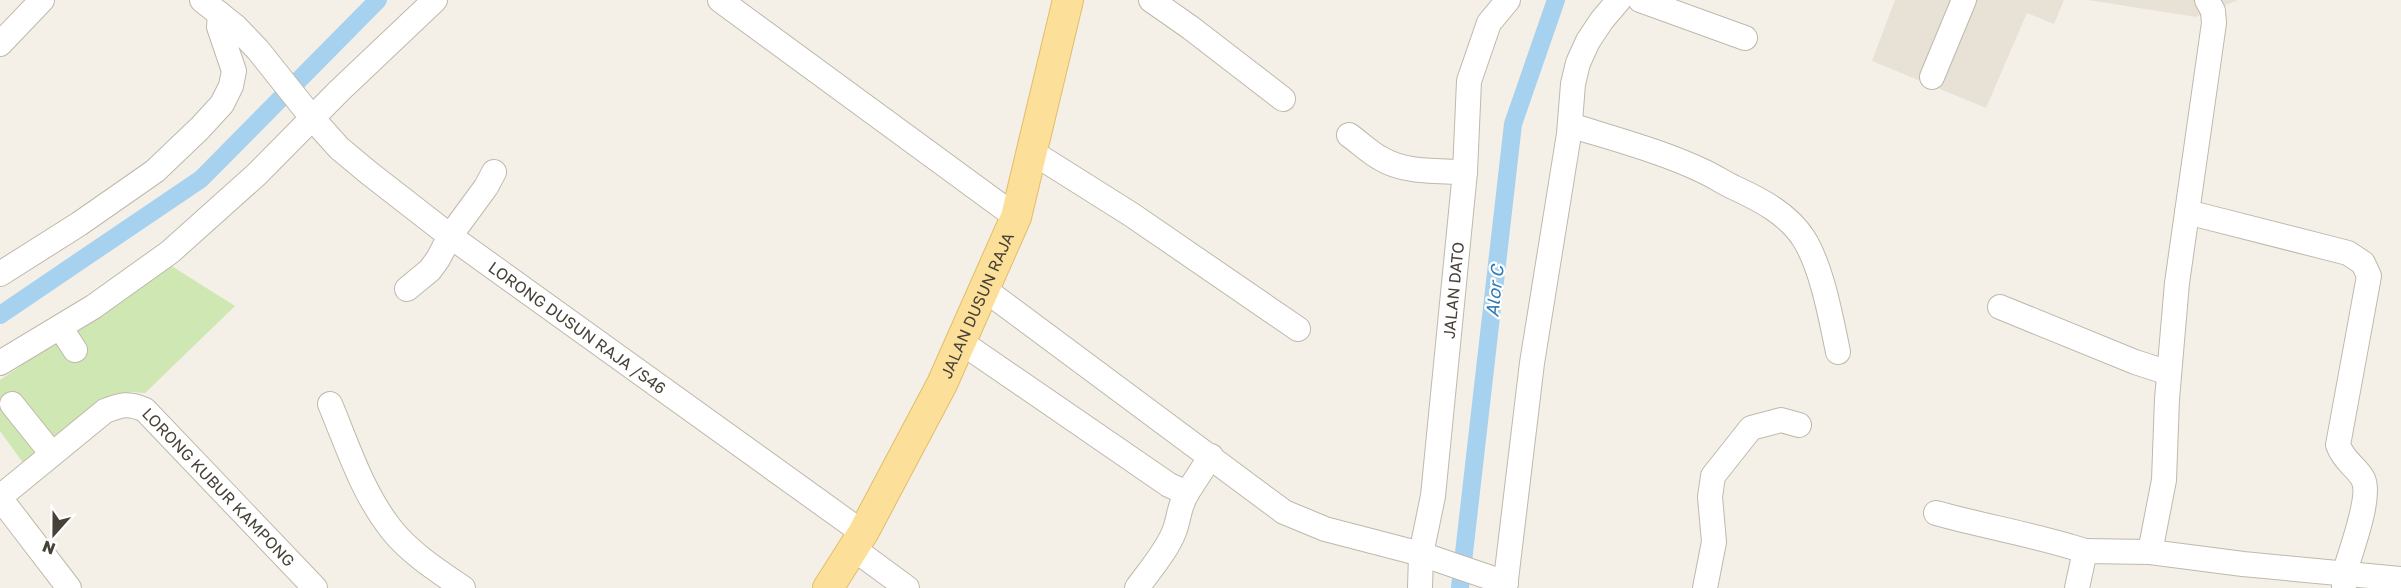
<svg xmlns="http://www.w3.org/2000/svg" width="2401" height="588" font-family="'Golos Text',sans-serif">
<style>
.residential{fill:#e8e2d6}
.green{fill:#cfe7b2}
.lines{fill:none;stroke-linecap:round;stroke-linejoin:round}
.canal{stroke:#a6d1ef;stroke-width:18}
.minor-casing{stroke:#bfb8ab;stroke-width:26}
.major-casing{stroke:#e2bd68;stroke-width:32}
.minor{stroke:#fff;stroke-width:24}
.major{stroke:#fce099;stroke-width:30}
.labels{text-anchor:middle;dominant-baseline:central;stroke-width:4.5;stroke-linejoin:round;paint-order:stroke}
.street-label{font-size:16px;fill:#474137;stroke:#fff}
.water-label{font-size:18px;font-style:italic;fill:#317bb2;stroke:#fff}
</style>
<rect width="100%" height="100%" fill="#f4f0e8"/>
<!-- residential -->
<g class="residential">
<path d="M1895,0H2064L2054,24L2027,13L1986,108L1872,61Z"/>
<path d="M2088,0H2238L2196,17Z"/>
</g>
<!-- green -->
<path class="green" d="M170,265L235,306L145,393L130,392L26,467L0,431V380Z"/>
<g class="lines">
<!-- canal -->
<g class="canal">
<path d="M0,315L201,179L378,0"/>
<path d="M1460,588L1513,124L1556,0"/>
</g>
<defs>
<g id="minor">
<path id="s1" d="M202,0L236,27L258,50L313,119L339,148L369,173L450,236L863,533"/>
<path d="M720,0L1016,217"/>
<path d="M1151,0L1191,28L1283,99"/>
<path d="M1640,0L1745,38"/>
<path d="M0,44L42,0"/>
<path d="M1932,77L1964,0"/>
<path d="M1570,125C1614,139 1661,151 1703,171C1714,176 1724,183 1735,188C1761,200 1788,214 1804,239C1822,268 1831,318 1838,352"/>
<path d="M1349,135C1359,142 1369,152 1380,158C1404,173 1437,171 1465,172"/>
<path d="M1032,152L1132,215L1298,329"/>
<path d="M2187,212L2348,253L2363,263L2369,276L2338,445C2345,463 2356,466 2363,479C2372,496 2350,554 2344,574V588"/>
<path d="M0,274L79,224L155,171L200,128L222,104L231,86L234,71L219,27L220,14"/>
<path d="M407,289L430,270L438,259L450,236L486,187L494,172"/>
<path d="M984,289L1284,512L1325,529L1421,554L1506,583"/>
<path d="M2000,307L2135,362L2169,373"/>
<path d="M60,327L75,350"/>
<path d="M961,342L1169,485L1187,493L1211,456"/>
<path d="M0,363L93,307L170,252L256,175L339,91L435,0"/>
<path d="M12,404L52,454"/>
<path d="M330,404C348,447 362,492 391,529C410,553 438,571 463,588"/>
<path id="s2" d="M0,497L105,411C120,405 129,402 145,410L315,588"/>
<path d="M0,498L69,588"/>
<path d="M1936,513C1986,527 2036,535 2085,551"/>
<path d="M854,549L907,588"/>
<path d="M2150,552L2243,564L2401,579"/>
<path d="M1137,588C1149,571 1166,552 1174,532C1180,517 1178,508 1187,493"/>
<path id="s3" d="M1420,588L1421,554L1433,496L1465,172L1469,81L1489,23L1508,0"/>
<path d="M1505,588L1532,363L1569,134L1573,84L1578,63L1588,41L1602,20L1619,0"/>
<path d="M1705,588L1714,542L1710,497L1713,476L1751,428L1781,420L1799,425"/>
<path d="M2077,588L2085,551L2150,552L2164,480L2167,399L2177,283L2214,23L2213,11L2207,0"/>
</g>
<g id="major">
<path id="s4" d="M828,588L863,533L942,384L1016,217L1068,0"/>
</g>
</defs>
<!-- minor casing -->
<use href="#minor" class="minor-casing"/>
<!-- major casing -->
<use href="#major" class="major-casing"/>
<!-- minor -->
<use href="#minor" class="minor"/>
<!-- major -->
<use href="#major" class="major"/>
</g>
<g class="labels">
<!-- street labels -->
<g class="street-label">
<text stroke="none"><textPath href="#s3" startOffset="300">JALAN DATO</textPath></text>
<text stroke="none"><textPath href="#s4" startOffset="320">JALAN DUSUN RAJA</textPath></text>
<text stroke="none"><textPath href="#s1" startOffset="501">LORONG DUSUN RAJA /S46</textPath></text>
<text stroke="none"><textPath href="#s2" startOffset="284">LORONG KUBUR KAMPONG</textPath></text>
</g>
<!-- water labels -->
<g class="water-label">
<text transform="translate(1494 291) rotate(-84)">Alor C</text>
</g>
</g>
<!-- north arrow -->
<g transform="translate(54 534) rotate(201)" stroke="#ffffff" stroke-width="4.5" paint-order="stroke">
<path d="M0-4.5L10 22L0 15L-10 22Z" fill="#474137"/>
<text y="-9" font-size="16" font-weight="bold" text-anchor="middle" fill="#474137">N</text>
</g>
</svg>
